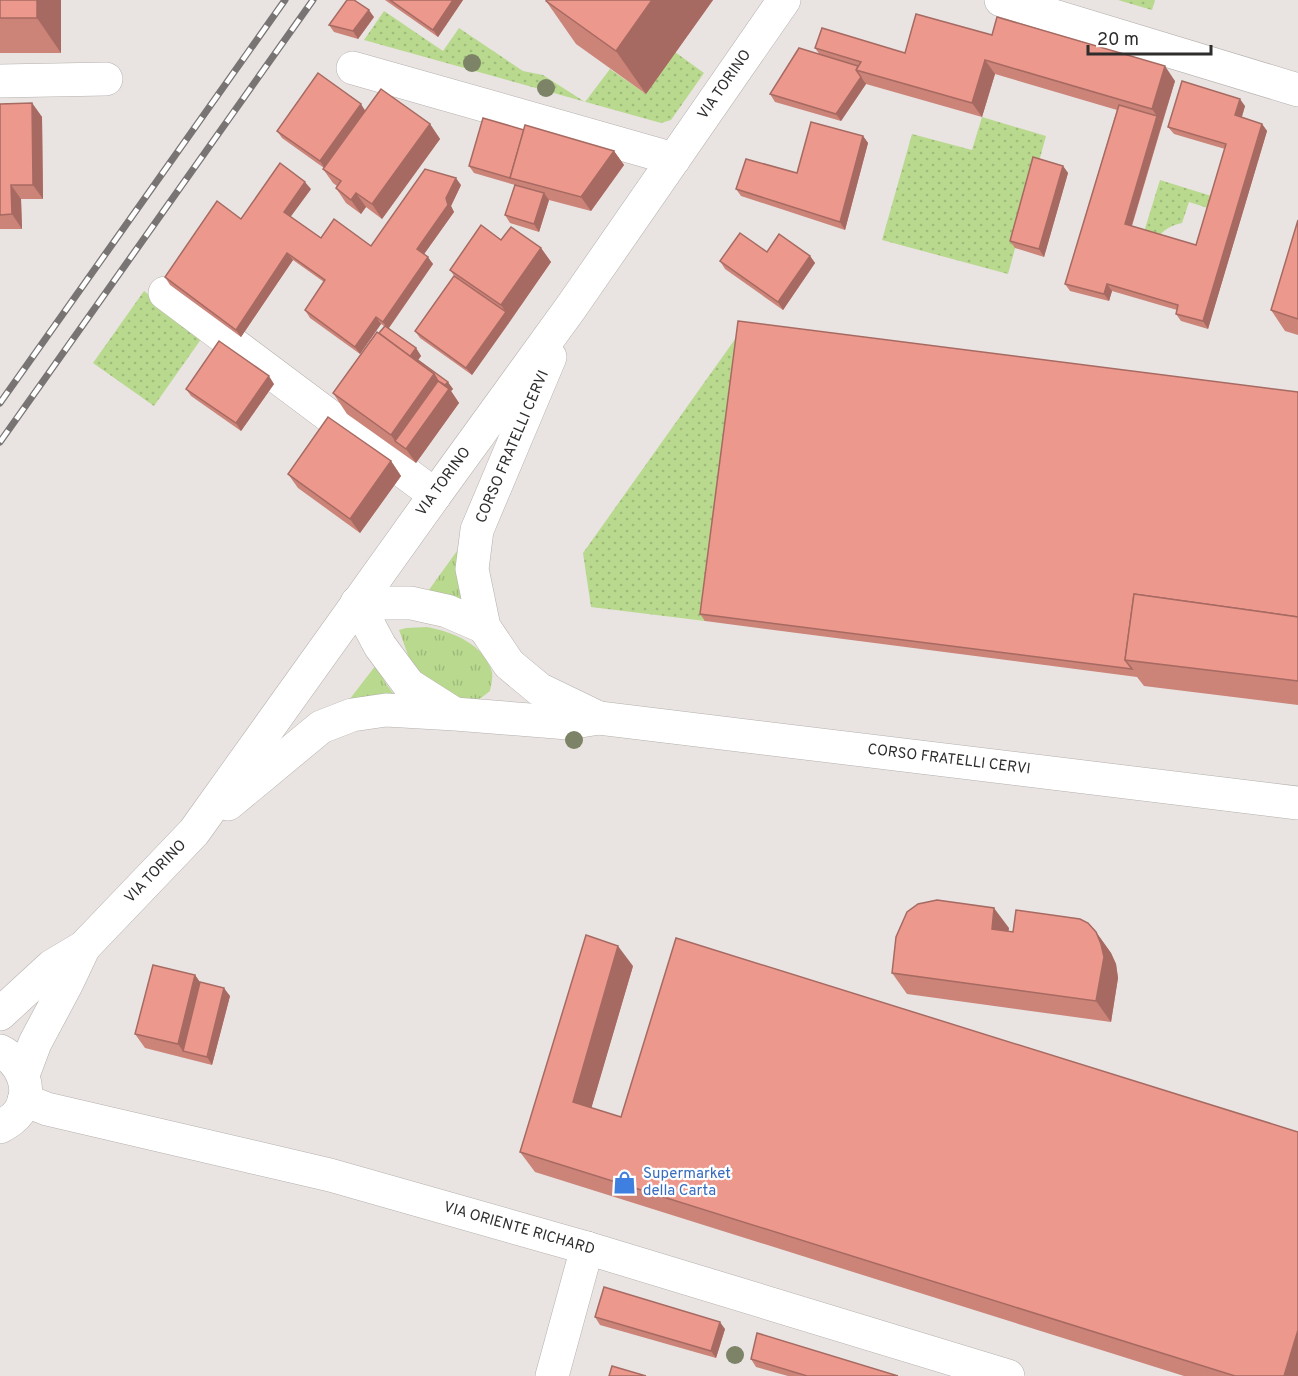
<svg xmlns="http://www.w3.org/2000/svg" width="1298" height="1376" font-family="Overpass,sans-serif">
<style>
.grass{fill:url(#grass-tufts)}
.garden{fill:url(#garden-dots)}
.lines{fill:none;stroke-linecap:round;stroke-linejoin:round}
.minor-casing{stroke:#b4b0ad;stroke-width:34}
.minor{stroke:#fff;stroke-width:33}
.rail-casing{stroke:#787473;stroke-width:7}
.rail{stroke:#fff;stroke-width:4.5;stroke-dasharray:14;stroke-linecap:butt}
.tree{fill:#7c8366}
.wall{fill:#cc8378}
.shaded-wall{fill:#a66a62}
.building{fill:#ed988c;stroke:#a66a62;stroke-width:1.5}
.labels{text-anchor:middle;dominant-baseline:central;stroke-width:4.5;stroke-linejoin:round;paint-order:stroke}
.street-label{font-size:15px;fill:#2f2d2c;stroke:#fff}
.shop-label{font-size:15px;fill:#366cbe;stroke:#fff;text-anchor:start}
</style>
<defs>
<pattern id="grass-tufts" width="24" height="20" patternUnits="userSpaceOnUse" patternTransform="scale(1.5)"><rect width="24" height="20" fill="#b9d98e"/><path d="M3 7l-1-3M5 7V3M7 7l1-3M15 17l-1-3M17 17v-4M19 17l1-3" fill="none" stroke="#9fbb7b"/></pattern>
<pattern id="garden-dots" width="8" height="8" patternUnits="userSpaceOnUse" patternTransform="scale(1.5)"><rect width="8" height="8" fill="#b9d98e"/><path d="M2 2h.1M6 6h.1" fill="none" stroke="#9fbb7b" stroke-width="1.8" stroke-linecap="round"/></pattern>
</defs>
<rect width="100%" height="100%" fill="#e9e4e2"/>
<!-- grass -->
<g class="grass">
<path d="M462,544L465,605L426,594Z"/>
<path d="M427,627C453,632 484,644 492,672C493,678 491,686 490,691L481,698L467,703L429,685L409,658L399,630L406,628Z"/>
<path d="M376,665L386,684L396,697L349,700Z"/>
</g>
<!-- garden -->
<g class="garden">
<path d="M1118,0H1155L1152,10Z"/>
<path d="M384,11L443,51L459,28L523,71L543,75L585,102L610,69L646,94L675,52L704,73L671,120L661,123L364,40Z"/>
<path d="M982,117L1046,136L1008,274L882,240L912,134L972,150Z"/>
<path d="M1160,180L1218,198L1214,210L1189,202L1182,223C1173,225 1166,228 1160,235H1143Z"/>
<path d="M144,291L204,335L154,406L93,363Z"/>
<path d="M743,328L705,621L591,607L583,553Z"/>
</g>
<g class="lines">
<defs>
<g id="minor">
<path d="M1001,0L1298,90"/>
<path d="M353,68L674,159"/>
<path d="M0,81L106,79"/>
<path d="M165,293L435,495"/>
<path d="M550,357L477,530L472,569L484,627L509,664L539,689L599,718"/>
<path d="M357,603L380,646L409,685L453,713"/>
<path d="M357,603H411L447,611L484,627"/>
<path d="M228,804L321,727L352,715L386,710L455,714L568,723L599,718L1298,803"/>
<path d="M0,1014L52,966L84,947L194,832L435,495L572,306L784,0"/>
<path d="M0,1051C22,1062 34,1090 19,1112C14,1119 7,1123 0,1127"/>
<path d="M23,1075L35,1043L67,983L84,947"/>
<path d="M24,1100L47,1109L330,1175L587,1248L1008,1376"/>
<path d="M552,1376L587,1248"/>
</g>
</defs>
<!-- minor casing -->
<use href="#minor" class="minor-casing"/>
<!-- minor -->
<use href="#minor" class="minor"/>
<defs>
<g id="rail">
<path d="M0,403L285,0"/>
<path d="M0,442L313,0"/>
</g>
</defs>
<!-- rail casing -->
<use href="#rail" class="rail-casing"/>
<!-- rail -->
<use href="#rail" class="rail"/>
</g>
<!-- trees -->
<g class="tree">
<circle cx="472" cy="63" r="9"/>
<circle cx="546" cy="88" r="9"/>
<circle cx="574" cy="740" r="9"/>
<circle cx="735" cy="1355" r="9"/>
</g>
<!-- wall -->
<g class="wall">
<rect x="0" y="0" width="61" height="53"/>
<path d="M385,0H463L438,37Z"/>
<path d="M713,0L646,94L576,44L546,1Z"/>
<path d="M374,17L358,39L334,32L329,25Z"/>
<path d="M992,35L1175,81L1132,226L1196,245L1225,149L1174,134L1168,127L1245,106L1242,117L1262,124L1267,131L1208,329L1181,321L1176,314L1177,310L1112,291L1109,301L1070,291L1065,284L1117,110L995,74L982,117L866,84L841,121L775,102L770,94L820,55L815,48L905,53Z"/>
<path d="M32,103L42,117L43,199H21L22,229H0V104Z"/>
<path d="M366,110L430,124L440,139L382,219L366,207L361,214L346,203L336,188L337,186L333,183L323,169L324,168L282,138L277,131Z"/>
<path d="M524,130L614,151L624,165L591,211L549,200L539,232L510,223L505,215L515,185L474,173L469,166Z"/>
<path d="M863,136L868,143L845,230L741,196L736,189L797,173Z"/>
<path d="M1063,166L1068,173L1044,257L1015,248L1010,241Z"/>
<path d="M461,185L451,206L454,212L424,254L433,264L389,328L416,348L421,356L418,360L453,389L451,391L459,403L416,463L347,414L333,393L379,333L384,326L381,324L360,354L310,318L305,310L324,282L293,260L241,337L170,285L165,277L241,219L311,189L290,217L321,238L371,246Z"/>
<path d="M1298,220V335L1285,331L1271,310Z"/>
<path d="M501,240L541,248L551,262L472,375L420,338L415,331L455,277L450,270Z"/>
<path d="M767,252L810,256L815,263L783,310L725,269L720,261Z"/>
<path d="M274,384L241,431L191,396L186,389Z"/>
<path d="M1298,392V705L1144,686L1137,677L705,621L700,614Z"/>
<path d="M391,461L401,476L360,533L298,488L288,474Z"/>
<path d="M1009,928L1008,931L1013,932H1096L1111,953L1116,964L1118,978L1111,1022L907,994L892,973Z"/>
<path d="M633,966L591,1108L1298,1376H1184L535,1172L520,1152Z"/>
<path d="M195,975L200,982L230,996L212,1065L145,1048L135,1034Z"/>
<path d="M595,1317L725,1329L716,1358L600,1325Z"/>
<path d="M751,1359L898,1376H788L756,1367Z"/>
</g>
<!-- shaded-wall -->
<g class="shaded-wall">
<path d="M37,0H61V53L37,18Z"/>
<path d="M453,0H463L438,37L433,30Z"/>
<path d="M652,0H713L646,94L616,51Z"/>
<path d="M369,10L374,17L358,39L353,31Z"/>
<path d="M985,60L995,74L982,117L972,103Z"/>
<path d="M1165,66L1175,81L1162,123L1152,109Z"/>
<path d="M861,77L866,84L841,121L836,114Z"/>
<path d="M1240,99L1245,106L1240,122L1235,115Z"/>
<path d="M32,103L42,117L43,199L33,185Z"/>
<path d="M361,104L366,112L325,169L320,161Z"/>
<path d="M1157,116L1162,123L1130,231L1125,224Z"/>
<path d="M430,124L440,139L382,219L372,204Z"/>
<path d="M1262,124L1267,131L1208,329L1203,321Z"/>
<path d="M863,136L868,143L845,230L840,222Z"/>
<path d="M614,151L624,165L591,211L581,197Z"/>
<path d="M1063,166L1068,173L1044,257L1039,249Z"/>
<path d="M456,178L461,185L451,206L454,212L422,257L417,249L446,198Z"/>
<path d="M305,182L311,189L289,219L284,212Z"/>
<path d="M11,185L21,199L22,229L12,214Z"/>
<path d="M356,193L366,207L361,214L351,200Z"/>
<path d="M544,193L549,200L539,232L534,224Z"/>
<path d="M541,248L551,262L511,320L501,305Z"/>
<path d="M287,253L293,260L241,337L236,330Z"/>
<path d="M810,256L815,263L783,310L778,302Z"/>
<path d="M428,257L433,264L388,329L383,322Z"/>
<path d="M1107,284L1112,291L1109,301L1104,294Z"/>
<path d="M506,312L511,320L472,375L466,368Z"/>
<path d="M376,317L381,324L360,354L355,347Z"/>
<path d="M416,348L421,356L416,363L411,355Z"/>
<path d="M434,374L448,382L453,389L451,391L459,403L416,463L406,449L395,441L391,435Z"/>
<path d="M269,376L274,384L241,431L236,423Z"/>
<path d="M391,461L401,476L360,533L350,519Z"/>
<path d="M994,908L1009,928L1006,949L992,929Z"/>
<path d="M1096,932L1111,953L1116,964L1118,978L1111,1022L1096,1001Z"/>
<path d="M618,946L633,966L587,1123L573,1102Z"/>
<path d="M195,975L205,990L183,1051L178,1044Z"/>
<path d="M224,988L230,996L212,1065L207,1057Z"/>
<path d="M720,1322L725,1329L716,1358L711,1351Z"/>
<path d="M1298,1330V1376H1284Z"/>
</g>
<!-- building -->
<g class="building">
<rect x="0" y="0" width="37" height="18"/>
<path d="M347,0H354L369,10L353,31L329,25Z"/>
<path d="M390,0H453L433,30Z"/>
<path d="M547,0H652L616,51L546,1Z"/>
<path d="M916,14L992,35L997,17L1165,66L1152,109L985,60L972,103L856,70L861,62L815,48L822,28L905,53Z"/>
<path d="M799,48L858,66L856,70L861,77L836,114L770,94Z"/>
<path d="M318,73L361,104L320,161L277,131Z"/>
<path d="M1182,81L1240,99L1235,115L1262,124L1203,321L1176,314L1178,305L1107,284L1104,294L1065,284L1119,105L1157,116L1125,224L1196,245L1226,144L1168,127Z"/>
<path d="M381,89L430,124L372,204L356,193L351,200L336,188L341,181L323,169Z"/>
<path d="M32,103L33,185H11L12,214L0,215V104Z"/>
<path d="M483,118L524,130L510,178L469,166Z"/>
<path d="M811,122L863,136L840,222L736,189L746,159L797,173Z"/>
<path d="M525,125L614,151L581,197L510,178Z"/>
<path d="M1033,157L1063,166L1039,249L1010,241Z"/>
<path d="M280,163L305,182L284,212L321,238L334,219L371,246L425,169L456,178L446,198L448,205L417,249L428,257L383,322L376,317L355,347L305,310L325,280L287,253L236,330L165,277L217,201L241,219Z"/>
<path d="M515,185L544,193L534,224L505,215Z"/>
<path d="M1298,220V319L1271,310Z"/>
<path d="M481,225L501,240L511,227L541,248L501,305L450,270Z"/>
<path d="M740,233L767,252L779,234L810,256L778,302L720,261Z"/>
<path d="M454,276L506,312L466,368L415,331Z"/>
<path d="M738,321L1298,392V617L1134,594L1125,660L1132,669L700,614Z"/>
<path d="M385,326L416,348L411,355L448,382L445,385L438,381L434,374L379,333Z"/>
<path d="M377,332L434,374L391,435L333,393Z"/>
<path d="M219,341L269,376L236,423L186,389Z"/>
<path d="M438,381L449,389L406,449L395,441Z"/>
<path d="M328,417L391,461L350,519L288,474Z"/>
<path d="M1134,594L1298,617V681L1125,660Z"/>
<path d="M937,900L994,908L992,929L1013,932L1016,910L1080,919L1088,923L1096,932L1101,944L1104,957L1096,1001L892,973L896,937L907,912L918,904Z"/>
<path d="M586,935L618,946L573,1102L621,1117L676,938L1298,1132V1330L1284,1376H1235L520,1152Z"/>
<path d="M153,965L195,975L178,1044L135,1034Z"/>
<path d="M200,982L224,988L207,1057L183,1051Z"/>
<path d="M604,1287L720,1322L711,1351L595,1317Z"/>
<path d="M757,1333L898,1376H807L751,1359Z"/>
<path d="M612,1366L646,1376H609Z"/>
</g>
<!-- icons -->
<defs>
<symbol id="shop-bare" viewBox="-9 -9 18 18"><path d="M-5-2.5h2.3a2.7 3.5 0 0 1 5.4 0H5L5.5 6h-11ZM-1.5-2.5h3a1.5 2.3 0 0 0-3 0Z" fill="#3f7fe0" stroke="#fff" stroke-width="2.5" paint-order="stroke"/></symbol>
</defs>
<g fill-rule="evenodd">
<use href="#shop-bare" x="608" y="1166" width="33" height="33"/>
</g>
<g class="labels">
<!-- street labels -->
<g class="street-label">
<text transform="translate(725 85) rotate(-55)">VIA TORINO</text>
<text transform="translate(513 447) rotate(-67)">CORSO FRATELLI CERVI</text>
<text transform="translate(444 482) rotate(-54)">VIA TORINO</text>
<text transform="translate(949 760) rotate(7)">CORSO FRATELLI CERVI</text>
<text transform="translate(156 872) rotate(-46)">VIA TORINO</text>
<text transform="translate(519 1229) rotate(16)">VIA ORIENTE RICHARD</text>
</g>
<!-- shop labels -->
<g class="shop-label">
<text x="643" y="1174">Supermarket<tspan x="643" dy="17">della Carta</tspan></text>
</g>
</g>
<!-- scale -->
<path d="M1088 45v9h123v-9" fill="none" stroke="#2f2d2c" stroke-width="3"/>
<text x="1097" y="45" font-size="18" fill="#2f2d2c" stroke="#ffffff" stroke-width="4.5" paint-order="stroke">20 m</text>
</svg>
